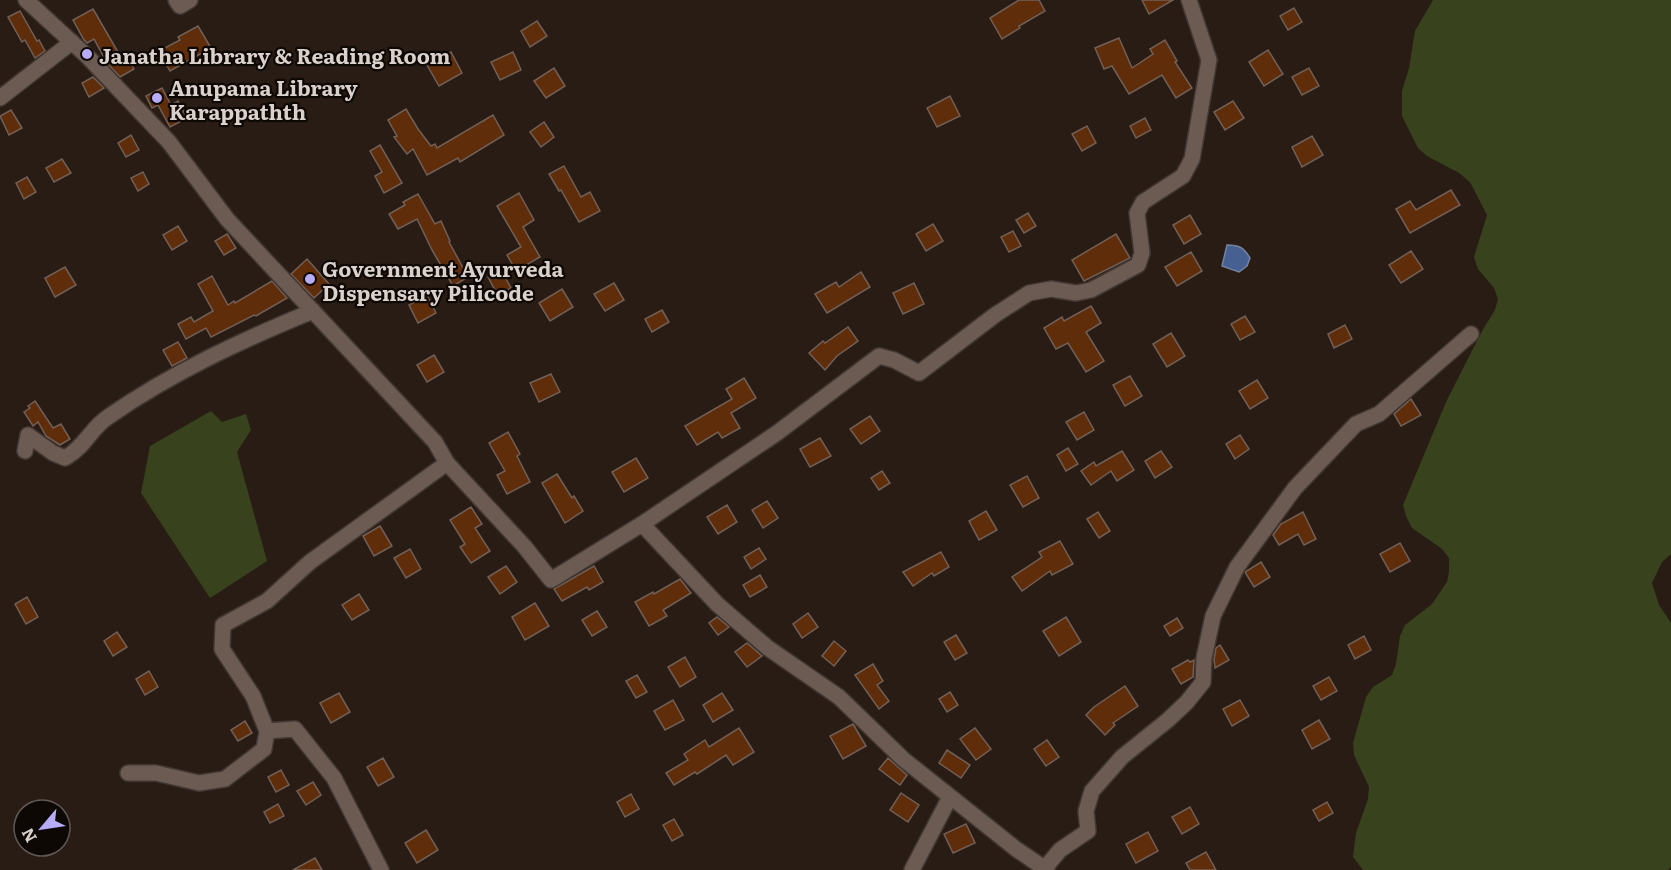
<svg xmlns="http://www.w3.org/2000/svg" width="1671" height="870" font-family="Literata,serif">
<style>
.green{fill:#38421d}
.water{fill:#476092;stroke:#7382a3;stroke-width:1.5}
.building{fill:#602d0b;stroke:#716057;stroke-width:1.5}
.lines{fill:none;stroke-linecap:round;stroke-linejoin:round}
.minor-casing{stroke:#423732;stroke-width:18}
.minor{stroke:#6b5b52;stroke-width:15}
.poi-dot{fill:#b6acf8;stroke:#0e0805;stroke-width:2}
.labels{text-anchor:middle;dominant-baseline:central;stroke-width:4.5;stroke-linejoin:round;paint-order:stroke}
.poi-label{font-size:21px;font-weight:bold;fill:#dbd1cc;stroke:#0e0805;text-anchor:start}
</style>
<rect width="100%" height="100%" fill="#291c14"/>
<!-- green -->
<g class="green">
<path d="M1433,0H1671V554L1662,562L1652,583L1659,605L1671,623V867L1668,870H1363L1353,857L1356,833L1368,799L1369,787L1354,755L1353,743L1366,697L1373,687L1392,675L1396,664L1400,636L1405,625L1432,604L1447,582L1449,571V558L1442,549L1412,528L1406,516L1403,505L1446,402L1482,331L1495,310L1498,299L1494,288L1478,269L1474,257L1487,215L1470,182L1459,173L1427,156L1418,148L1402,116V91L1409,68L1415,31Z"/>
<path d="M211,411L222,422L246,414L251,430L237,452L267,561L210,598L141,493L150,446Z"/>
</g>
<!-- water -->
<path class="water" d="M1227,245C1240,245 1244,248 1250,258L1247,266L1239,272L1222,266Z"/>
<!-- building -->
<g class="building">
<path d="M1019,0H1039L1045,11L1019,26L1020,28L1002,39L990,18Z"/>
<path d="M1142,0H1173L1149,14Z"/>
<path d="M1294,8L1302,22L1288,30L1280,16Z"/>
<path d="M93,9L122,59L127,56L134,69L120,77L107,63L94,39L87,43L84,40L73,20Z"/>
<path d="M20,11L37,41L39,40L45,51L35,58L25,40L22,42L8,17Z"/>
<path d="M537,21L547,36L530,47L521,31Z"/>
<path d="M198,26L211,48L170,71L159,51L180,40L178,37Z"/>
<path d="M1119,38L1132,68L1153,54L1150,49L1165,40L1177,61L1175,62L1192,88L1176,98L1162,75L1129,94L1112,66L1104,69L1095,48Z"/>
<path d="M1268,50L1283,74L1264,86L1249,62Z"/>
<path d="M451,52L462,73L439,86L427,65Z"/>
<path d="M513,52L521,70L500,80L491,62Z"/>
<path d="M554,68L565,86L546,98L534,81Z"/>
<path d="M1309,68L1319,86L1302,95L1292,77Z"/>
<path d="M93,77L104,88L89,97L82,83Z"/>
<path d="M162,88L171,105L178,101L187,118L170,127L158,105L152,108L146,96Z"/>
<path d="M950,96L960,116L937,127L927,108Z"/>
<path d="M1233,101L1244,118L1225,130L1214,112Z"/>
<path d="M406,109L418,129L431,146L435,144L437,148L493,115L504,135L460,162L458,158L427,175L413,149L407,154L394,137L397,136L388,120Z"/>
<path d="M11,110L22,128L9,135L0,116Z"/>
<path d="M1145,118L1151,130L1136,138L1130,126Z"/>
<path d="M544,122L554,137L541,147L530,132Z"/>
<path d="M1087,126L1096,143L1082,151L1072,134Z"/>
<path d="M131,135L139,150L126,157L118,143Z"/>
<path d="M1312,136L1323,155L1302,167L1292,147Z"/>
<path d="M380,145L402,183L384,193L375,176L382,172L370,151Z"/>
<path d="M62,159L71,173L54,182L46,168Z"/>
<path d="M564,166L581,197L590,192L600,211L579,222L561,190L559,191L549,174Z"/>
<path d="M143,172L149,184L138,191L131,178Z"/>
<path d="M27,177L36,192L24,199L16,183Z"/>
<path d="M1451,190L1460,205L1410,233L1396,209L1410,201L1416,210Z"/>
<path d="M519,193L534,220L523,227L540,257L516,271L507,255L521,247L497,206Z"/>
<path d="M418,194L435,224L441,221L450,241L449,242L468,277L453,286L432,250L417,219L398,229L389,214L405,205L403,202Z"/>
<path d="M1028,213L1036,226L1024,233L1016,220Z"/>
<path d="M1190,215L1201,234L1184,244L1173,225Z"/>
<path d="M933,224L943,241L926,251L916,234Z"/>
<path d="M178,226L187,241L172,250L163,235Z"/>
<path d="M1013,231L1021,246L1009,252L1001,237Z"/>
<path d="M227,234L236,248L224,255L215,241Z"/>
<path d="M1116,234L1130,258L1084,281L1072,260Z"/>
<path d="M1411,251L1423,269L1401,283L1389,265Z"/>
<path d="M1191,252L1202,271L1177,286L1165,267Z"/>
<path d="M307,259L329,284L314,298L291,274Z"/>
<path d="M65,267L76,285L55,297L45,278Z"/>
<path d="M501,270L511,288L498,296L488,277Z"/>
<path d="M861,272L870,287L827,313L815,294L836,282L839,287Z"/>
<path d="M212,276L228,305L234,301L235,303L272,281L287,298L256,316L254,315L211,337L206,328L186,339L178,324L191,317L194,322L213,311L198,284Z"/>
<path d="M614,283L624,300L605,311L594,294Z"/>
<path d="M914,283L924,304L903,314L893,293Z"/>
<path d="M562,289L573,307L550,321L539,303Z"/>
<path d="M427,295L436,313L418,323L409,305Z"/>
<path d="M1091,306L1101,323L1086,332L1104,361L1086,372L1068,343L1056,349L1044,328L1062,317L1064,321Z"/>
<path d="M662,310L669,322L652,332L645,319Z"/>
<path d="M1245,316L1255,332L1240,340L1231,324Z"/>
<path d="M1345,325L1352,339L1334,348L1328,334Z"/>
<path d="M848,327L858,341L837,356L825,370L809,353L823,341L825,343Z"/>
<path d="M1171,333L1185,356L1167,367L1153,344Z"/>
<path d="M178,342L187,358L172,366L163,350Z"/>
<path d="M434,355L444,372L427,382L417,365Z"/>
<path d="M551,374L560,392L539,402L530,383Z"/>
<path d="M1130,376L1142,396L1125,406L1113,385Z"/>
<path d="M744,378L756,398L731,413L740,428L722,438L718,432L697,445L685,426L732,399L726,389Z"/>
<path d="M1257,380L1268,398L1250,409L1239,391Z"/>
<path d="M1411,399L1421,415L1401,426L1394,414Z"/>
<path d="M35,401L53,428L61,424L70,439L60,445L46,436L38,422L33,426L24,412L30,408L28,406Z"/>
<path d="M1084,412L1094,430L1077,440L1066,422Z"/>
<path d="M870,416L880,431L861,444L850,429Z"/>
<path d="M508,432L520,454L517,456L530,482L507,494L497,475L505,471L489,443Z"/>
<path d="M1240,435L1249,449L1235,459L1226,444Z"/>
<path d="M820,438L831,456L810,467L800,449Z"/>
<path d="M1068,448L1078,464L1066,471L1057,455Z"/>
<path d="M1122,451L1134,470L1117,481L1111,471L1091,485L1081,471L1094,462L1096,466Z"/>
<path d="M1161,451L1172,467L1155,478L1145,461Z"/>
<path d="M636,458L648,478L624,492L612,472Z"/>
<path d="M882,471L890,483L879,490L871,478Z"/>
<path d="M557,474L572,498L574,496L583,511L565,523L542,483Z"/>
<path d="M1027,476L1039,498L1023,507L1010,485Z"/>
<path d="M767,501L778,518L763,528L752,510Z"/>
<path d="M727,505L737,522L718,534L707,517Z"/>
<path d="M471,507L482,524L475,528L490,551L471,563L460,547L465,544L450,520Z"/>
<path d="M986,511L997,530L979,540L969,521Z"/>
<path d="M1098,512L1110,531L1099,538L1087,519Z"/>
<path d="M1303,512L1316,539L1304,545L1298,534L1279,545L1273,535L1281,524Z"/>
<path d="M380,526L392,546L374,556L363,536Z"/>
<path d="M1060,541L1073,564L1052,575L1050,571L1022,591L1012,577L1042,557L1039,552Z"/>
<path d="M1400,543L1410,561L1390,572L1380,554Z"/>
<path d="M759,548L766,559L751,569L744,557Z"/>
<path d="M410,549L421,569L406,578L394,558Z"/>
<path d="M941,552L949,567L934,576L932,573L913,586L903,572Z"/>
<path d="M1261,562L1270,577L1254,587L1245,572Z"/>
<path d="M506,566L517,582L500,594L488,577Z"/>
<path d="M594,566L603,582L589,590L587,587L562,601L554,589Z"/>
<path d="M760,575L767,587L750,597L743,585Z"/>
<path d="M680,579L691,593L663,610L667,616L649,626L635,602L653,592L654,594Z"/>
<path d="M359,594L369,610L352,620L342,605Z"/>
<path d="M27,597L38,617L26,624L15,604Z"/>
<path d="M535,603L549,626L525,640L512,617Z"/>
<path d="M597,611L607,627L592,636L582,620Z"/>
<path d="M808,613L818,627L802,638L793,624Z"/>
<path d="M717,617L729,627L718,635L709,623Z"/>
<path d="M1066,617L1081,642L1059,656L1043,631Z"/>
<path d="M1177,618L1183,628L1170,636L1164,626Z"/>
<path d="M117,632L127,647L113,656L104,641Z"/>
<path d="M956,635L967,653L955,660L944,642Z"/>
<path d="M1364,636L1371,650L1355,659L1348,645Z"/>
<path d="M834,641L846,651L834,666L822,656Z"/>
<path d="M747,643L762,656L747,667L735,652Z"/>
<path d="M1220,645L1229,660L1215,668L1214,659L1216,648Z"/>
<path d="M685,657L696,677L680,687L668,667Z"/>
<path d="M1188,660L1190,662L1194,660L1193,677L1181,684L1172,669Z"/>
<path d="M873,664L883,681L877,685L889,701L879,709L855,675Z"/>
<path d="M149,671L158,687L145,695L136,679Z"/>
<path d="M637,675L647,692L636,698L626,681Z"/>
<path d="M1329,677L1337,691L1321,700L1313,686Z"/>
<path d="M1125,686L1138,706L1113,723L1115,725L1105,735L1086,715L1094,707Z"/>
<path d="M950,692L958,705L947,712L939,699Z"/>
<path d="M339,693L350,712L331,723L320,703Z"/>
<path d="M722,693L733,710L713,722L703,705Z"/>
<path d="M673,700L684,720L665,730L654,711Z"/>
<path d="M1240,700L1249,716L1232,726L1223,709Z"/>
<path d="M1319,720L1330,739L1312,749L1302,730Z"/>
<path d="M245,721L252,733L238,741L231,730Z"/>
<path d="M853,724L866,746L843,759L830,736Z"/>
<path d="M739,728L754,752L733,765L726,755L697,774L695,772L674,785L666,773L688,760L684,754L705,740L709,747Z"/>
<path d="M975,728L991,749L976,760L960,739Z"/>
<path d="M1047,740L1059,757L1046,766L1034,749Z"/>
<path d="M947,750L970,765L961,778L939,763Z"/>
<path d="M383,758L394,777L378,786L367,767Z"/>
<path d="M888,758L907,775L900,785L879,769Z"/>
<path d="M281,770L289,785L276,792L268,777Z"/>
<path d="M313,782L321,795L306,805L297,791Z"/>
<path d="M901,793L919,805L908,822L890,810Z"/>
<path d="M631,794L639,809L625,817L617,802Z"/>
<path d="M1327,802L1333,813L1319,821L1313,810Z"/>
<path d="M278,804L284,816L270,823L264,812Z"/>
<path d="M1190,807L1199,824L1182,834L1172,817Z"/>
<path d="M674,819L683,835L672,841L663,825Z"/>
<path d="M966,824L975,843L953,853L944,834Z"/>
<path d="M426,830L438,850L417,863L405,843Z"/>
<path d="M1148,832L1158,851L1136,863L1126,844Z"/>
<path d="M1206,852L1216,870H1190L1186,863Z"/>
<path d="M315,858L322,870H293Z"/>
</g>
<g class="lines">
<defs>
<g id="minor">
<path d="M26,0L89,58L169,142L227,219L435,442L447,463L524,546L551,580L642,524L717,604L768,648L839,697L903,759L1016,849L1047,870"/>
<path d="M176,0L180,6L190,0"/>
<path d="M0,98L72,42"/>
<path d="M25,451L28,435L53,453L65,458C85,447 91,428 108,417C171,373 242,340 313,311"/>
<path d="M642,524L777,433L879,356L894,360L919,373L995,315L1029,293L1051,289L1076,293L1091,290L1138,265L1142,253L1137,213L1143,202L1183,176L1192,159L1209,60L1189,0"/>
<path d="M267,731L295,729L334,778L381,870"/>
<path d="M128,773H156L199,783L225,779L264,749L267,731L253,696L222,649L223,625L267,601L310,562L447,463"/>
<path d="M1045,868L1060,850L1088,831L1086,811L1092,791L1122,757L1168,720L1187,702L1203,682L1204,658L1213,616L1237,567L1295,488L1356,424L1379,414L1471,334"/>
<path d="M912,870L950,797"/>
</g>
</defs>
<!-- minor casing -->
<use href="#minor" class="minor-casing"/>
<!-- minor -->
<use href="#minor" class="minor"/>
</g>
<!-- markers -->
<g class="poi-dot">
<circle cx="87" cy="54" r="6"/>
<circle cx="157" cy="98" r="6"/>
<circle cx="310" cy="279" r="6"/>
</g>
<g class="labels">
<!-- poi labels -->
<g class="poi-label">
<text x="99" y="54">Janatha Library &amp; Reading Room</text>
<text x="169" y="86">Anupama Library<tspan x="169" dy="24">Karappathth</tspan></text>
<text x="322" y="267">Government Ayurveda<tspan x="322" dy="24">Dispensary Pilicode</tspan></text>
</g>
</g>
<!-- north arrow -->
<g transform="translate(42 828) rotate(241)"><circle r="28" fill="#0e0805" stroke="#605855" stroke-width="1.5"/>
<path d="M0-4.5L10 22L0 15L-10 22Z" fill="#b6acf8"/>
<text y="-9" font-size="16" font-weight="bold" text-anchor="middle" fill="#dbd1cc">N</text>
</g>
</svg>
